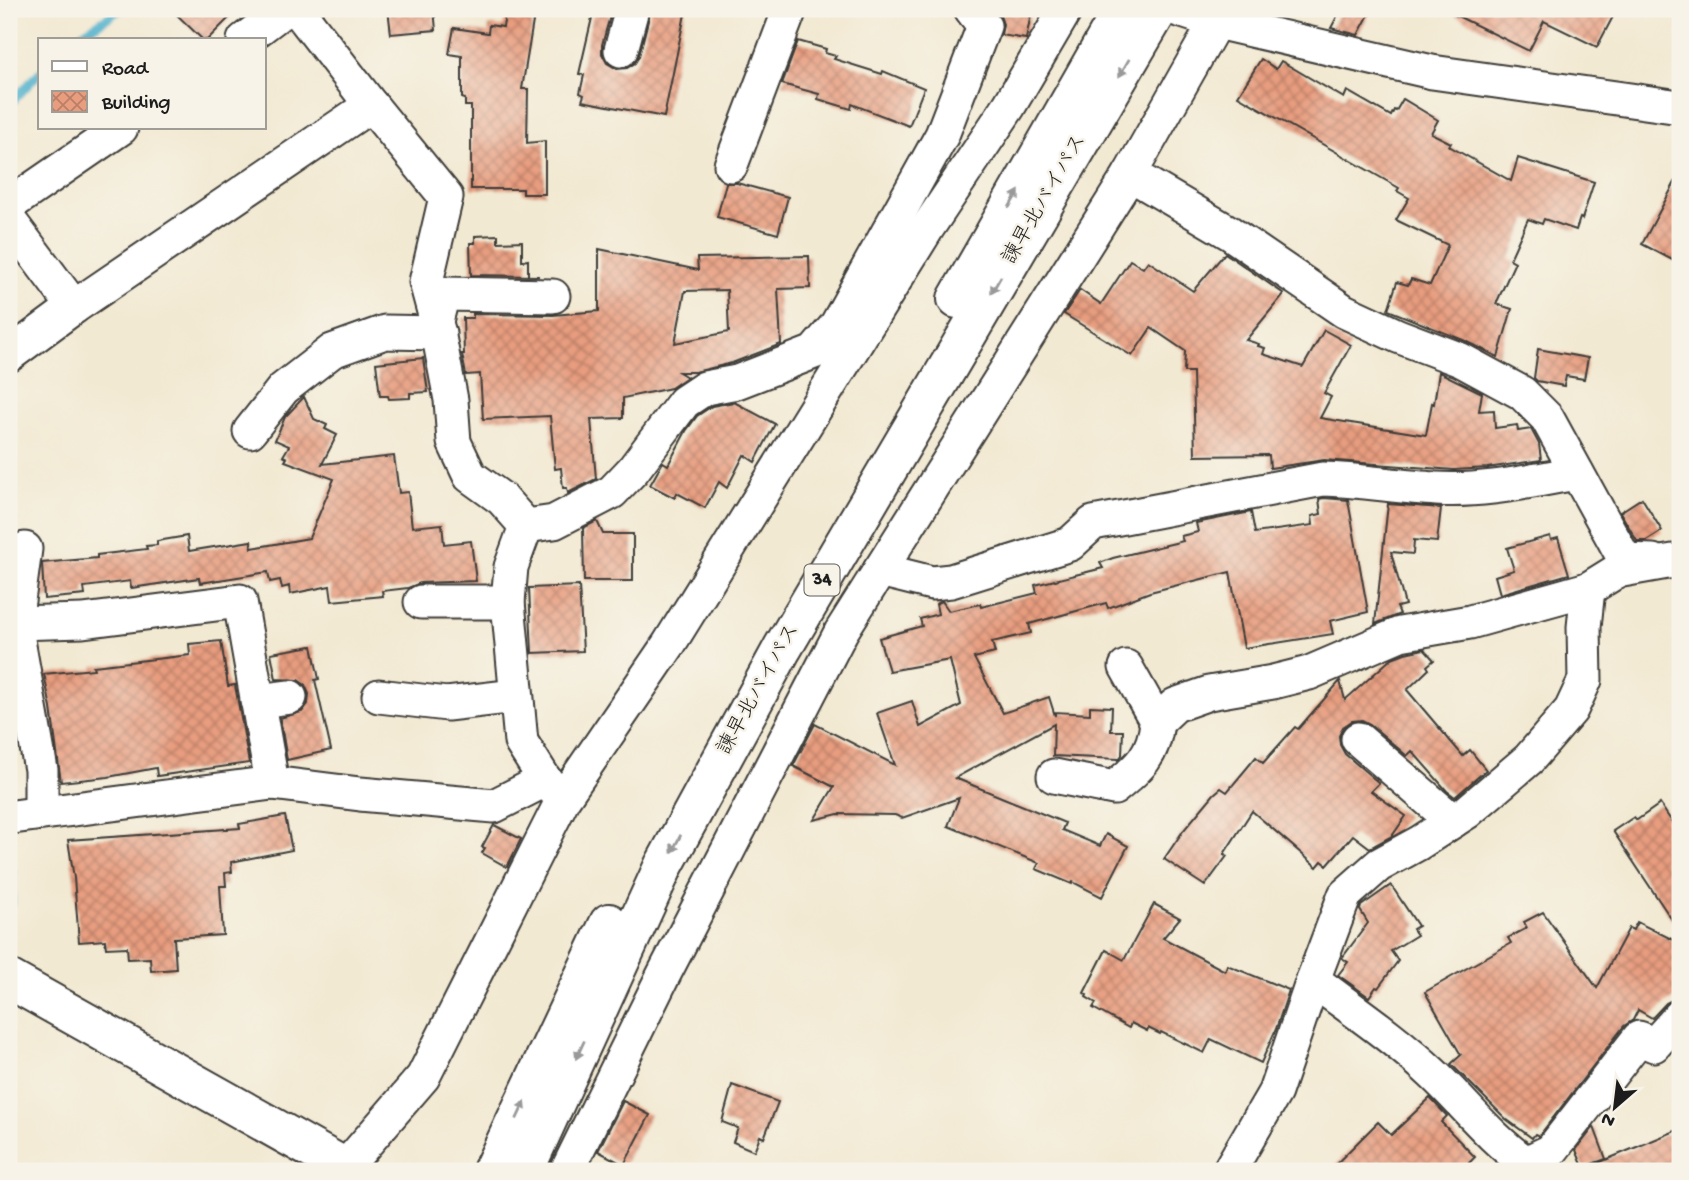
<svg xmlns="http://www.w3.org/2000/svg" width="1689" height="1180" font-family="'Gochi Hand','Klee One',sans-serif">
<style>
.lines{fill:none;stroke-linecap:round;stroke-linejoin:round}
.stream{stroke:#4db0cc;stroke-width:9}
.building{fill:url(#building-cross-hatch);fill-rule:evenodd}
.minor-casing{stroke:#3c3b37;stroke-width:37}
.tertiary-casing{stroke:#3c3b37;stroke-width:42}
.trunk-casing{stroke:#3c3b37;stroke-width:42}
.minor{stroke:#fff;stroke-width:33}
.tertiary{stroke:#fff;stroke-width:38}
.trunk{stroke:#fff;stroke-width:38}
.oneway{fill:#999}
.labels{text-anchor:middle;dominant-baseline:central;stroke-width:5;stroke-linejoin:round;paint-order:stroke}
.shield{fill:#f7f3e8;stroke:#5e5c59;stroke-width:2}
.shield-label{font-size:19px;font-weight:bold;fill:#1c1c1c}
.street-label{font-size:21px;fill:#1c1c1c;stroke:#f7f3e8}
</style>
<defs>
<pattern id="building-cross-hatch" width="8" height="8" patternUnits="userSpaceOnUse" patternTransform="scale(1.75)"><rect width="8" height="8" fill="#e89d7f"/><path d="M0 0l8 8M0 8l8-8" fill="none" stroke="#bb7f67"/></pattern>
</defs>
<rect width="100%" height="100%" fill="#f7f3e8"/>
<filter id="ink" filterUnits="userSpaceOnUse"><feTurbulence type="fractalNoise" baseFrequency=".0143" numOctaves="2"/><feDisplacementMap in="SourceGraphic" scale="14" xChannelSelector="R" yChannelSelector="G"/><feConvolveMatrix kernelMatrix="1 2 1 2 8 2 1 2 1" color-interpolation-filters="sRGB"/></filter>
<filter id="wash" filterUnits="userSpaceOnUse"><feTurbulence type="fractalNoise" baseFrequency=".00686" numOctaves="4" result="noise"/><feDisplacementMap in="SourceGraphic" scale="28" xChannelSelector="R" yChannelSelector="G"/><feGaussianBlur stdDeviation="1.57" result="paint"/><feColorMatrix in="noise" values="0 0 0 0 0 0 0 0 0 0 0 0 0 0 0 0 0 1.4 0 .05"/><feComposite in="paint" operator="in"/></filter>
<g filter="url(#wash)">
<rect width="100%" height="100%" fill="#f2e9d2"/>
<g class="lines">
<!-- stream -->
<g class="stream">
<path d="M72,40L121,9"/>
<path d="M9,105L40,72"/>
<path d="M9,866L12,873L11,903"/>
</g>
</g>
<g id="blocks">
<!-- building -->
<g class="building">
<path d="M171,9H238L207,40H203Z"/>
<path d="M388,9H434L436,30L391,34Z"/>
<path d="M506,9H535L522,89H528L527,143L545,141V194H523V189H471V106H465V99L462,98V56L449,54L454,28L488,33L489,25L503,27Z"/>
<path d="M594,9H612L602,45V54L607,63L617,69L627,68L635,63L639,56L651,9H686L664,117L582,101L584,95L580,93L584,75L579,74Z"/>
<path d="M999,9H1032L1026,39L1001,35L1003,24L999,13Z"/>
<path d="M1341,9H1372L1358,35L1331,28Z"/>
<path d="M1443,9H1617L1597,47L1544,21L1529,51Z"/>
<path d="M798,41L826,49L825,53L836,56L834,59L882,74L883,71L924,88L909,126L852,104L851,109L818,99L819,94L782,84Z"/>
<path d="M1261,59L1276,69L1281,61L1344,98L1347,91L1391,116L1394,110L1396,111L1403,99L1438,120L1431,133L1451,143L1449,146L1511,181L1518,158L1594,182L1582,219L1580,218L1576,230L1544,219L1542,224L1528,219L1510,259L1515,262L1496,304L1512,309L1498,357L1468,342L1388,310L1397,282L1408,285L1411,279L1430,285L1448,245L1396,220L1409,198L1397,191L1399,188L1238,96Z"/>
<path d="M1680,173V264L1642,244Z"/>
<path d="M726,183H737L788,197L778,234L717,217Z"/>
<path d="M498,235V242L522,241V261L528,260V276H539L471,275L470,243H475V236Z"/>
<path d="M599,249L698,270L697,258L809,256L810,288L778,289L781,344L732,363L695,372H679L687,377L671,388L623,398V418L591,419L596,479L568,493L567,488H563L561,468L555,469L550,416L483,419L480,374L466,375L462,354H464L463,318H473V314L553,315L599,311ZM727,290L729,332L675,343L685,291Z"/>
<path d="M1225,253L1284,294L1246,340L1259,344L1258,346L1265,348L1263,354L1303,367L1324,330L1351,345L1324,393L1331,397L1320,418L1426,435L1432,403L1434,404L1439,372L1482,393L1479,411L1494,410L1495,428L1517,425L1518,431L1531,429L1539,444L1541,460L1487,468L1454,470L1324,460L1270,468L1269,455L1195,456L1193,372H1184L1185,351L1151,328L1132,356L1064,314L1080,290L1101,304L1130,260L1143,268L1148,261L1193,291Z"/>
<path d="M1538,349L1588,358L1584,379L1566,376L1564,386L1537,381L1534,378Z"/>
<path d="M423,358L428,392L410,393V398L389,399L388,396H380L376,363Z"/>
<path d="M304,397L314,419L327,425L325,429L337,435L322,464L394,456L399,493L408,492L412,527L442,524L444,544L471,541L476,581L420,583L408,588L382,591L383,596L332,601L330,586L290,594L289,586L282,588L280,580L270,582L268,572L200,583L199,578L131,588L130,581L84,587L85,595L44,599L42,563L97,558V555L147,549L146,546L157,545V541L187,536L189,551L251,541L252,548L309,538L334,479L285,461L287,458L283,456L289,446L275,440L285,417Z"/>
<path d="M734,402L775,424L755,462L744,455L727,488L719,482L705,508L677,493L675,498L650,485L663,462L668,465L686,431L697,416L712,406Z"/>
<path d="M1324,498L1348,500L1368,612L1330,621L1333,634L1244,648L1230,572L1150,592L1108,608L1106,603L1029,624L1031,633L992,642L995,653L974,658L1003,713L1049,697L1055,716V712L1090,714V706L1112,707L1111,731H1123L1122,755L1119,759L1053,756L1054,724L955,778L1065,823L1062,830L1100,846L1106,834L1128,846L1102,897L1073,882L1072,884L1036,869L1039,863L948,826L959,798L902,818L895,815L838,814L814,820L834,787L793,766L815,724L895,765L877,713L912,701L920,727L961,705L950,660L889,671L879,638L922,626L920,619L938,614L936,604L942,601L949,611L980,604L981,607L1037,593L1035,585L1103,568L1100,563L1113,558L1183,541L1181,536L1198,532L1196,523L1251,512L1255,533L1313,525L1312,516L1321,514L1319,499Z"/>
<path d="M1642,498L1662,531L1646,541H1637L1620,512Z"/>
<path d="M1388,504L1441,508L1437,542L1414,540L1413,554L1391,552L1405,605L1397,607L1400,614L1375,624Z"/>
<path d="M597,521L603,534H633V581H584L583,528Z"/>
<path d="M1550,536L1551,540L1558,538L1569,574L1500,594L1495,576L1514,570L1507,548Z"/>
<path d="M579,586L583,651L532,653L529,588Z"/>
<path d="M221,641L228,686L235,685L249,763L157,776L156,768L108,777L61,782L51,708L44,674L94,669L93,666L190,655L189,644Z"/>
<path d="M312,646L319,679L315,680L331,750L287,760L280,718L302,712L308,704L309,694L305,685L298,680L276,679L271,653Z"/>
<path d="M1424,649L1434,660L1427,666L1429,669L1407,690L1463,756L1470,750L1486,770L1455,797L1447,791L1412,751L1407,756L1370,724L1362,720L1352,721L1343,727L1339,736L1340,745L1345,754L1379,783L1371,791L1406,816L1392,836L1370,848L1353,835L1327,865L1322,861L1317,867L1252,811L1224,854L1227,856L1205,886L1164,859L1183,831L1214,794L1221,788L1227,792L1256,757L1263,763L1295,727L1298,729L1340,681L1345,700L1392,658L1405,653Z"/>
<path d="M1660,804L1680,834V932L1613,831L1634,817L1637,820Z"/>
<path d="M285,816L292,850L231,862L232,872L225,873L226,886H220L223,935L174,938L176,969L151,971L150,958L128,959L127,947L106,948L105,940L79,942L74,878L68,840L240,828L239,824Z"/>
<path d="M494,825L521,839L507,867L482,853L485,848L482,847Z"/>
<path d="M1391,885L1418,926L1413,929L1417,935L1391,951L1398,961L1378,988L1376,987L1369,997L1338,975L1348,962L1342,958L1368,923L1360,910L1361,906Z"/>
<path d="M1154,904L1180,918L1163,938L1225,971L1227,965L1289,990L1276,1029L1261,1063L1211,1039L1204,1053L1161,1032L1160,1034L1148,1028L1147,1031L1131,1023L1129,1028L1093,1008L1096,1003L1086,997L1087,995L1084,993L1106,950L1124,960Z"/>
<path d="M1543,912L1597,988L1629,928L1633,930L1637,922L1680,943V989L1676,998L1666,1003L1652,1018L1638,1010L1633,1020L1624,1026L1539,1136L1535,1134L1532,1138L1506,1119L1451,1064L1461,1055L1425,992L1511,943L1508,938L1527,928L1524,922Z"/>
<path d="M732,1085L778,1102L764,1138L760,1136L754,1151L733,1142L738,1128L722,1122Z"/>
<path d="M1430,1098L1447,1116L1441,1122L1475,1157L1461,1171H1329L1378,1122L1391,1135Z"/>
<path d="M623,1101L650,1115L624,1165L598,1151Z"/>
<path d="M1594,1127L1606,1159L1583,1167L1576,1150Z"/>
<path d="M1680,1129V1168L1669,1171H1579Z"/>
</g>
</g>
</g>
<g filter="url(#ink)">
<use href="#blocks" fill-opacity="0" stroke="#3c3b37" stroke-width="2"/>
<g class="lines">
<defs>
<g id="minor">
<path d="M1176,9L1216,22L1432,72L1680,107"/>
<path d="M244,40L285,9"/>
<path d="M621,50L632,9"/>
<path d="M371,105L446,197L426,282L436,319"/>
<path d="M731,165L790,9"/>
<path d="M1130,174L1230,233L1344,311L1398,336L1461,360L1522,393L1547,418L1625,560L1653,561"/>
<path d="M9,205L121,128"/>
<path d="M9,220L74,307L371,105L297,9"/>
<path d="M9,355L74,307"/>
<path d="M250,431L283,389L332,351L385,332L439,333"/>
<path d="M526,526L554,522L612,492L633,470L684,402L705,388L737,382L814,352L836,326L942,135L984,26L971,9"/>
<path d="M25,549L15,623L41,770V813"/>
<path d="M880,570L932,583L951,581L1070,544L1093,523L1323,479C1361,480 1398,487 1436,489C1484,492 1530,481 1577,473"/>
<path d="M421,602H508"/>
<path d="M15,623L83,621L240,601L272,783"/>
<path d="M1126,667L1157,722L1175,705L1209,693L1273,682L1309,673L1400,634L1470,622L1588,589"/>
<path d="M379,696L447,704L516,696"/>
<path d="M257,701L290,697"/>
<path d="M1358,739L1453,821"/>
<path d="M1054,776L1114,788C1139,768 1154,755 1157,722"/>
<path d="M545,780L521,742L508,602L511,567L526,526L502,499L470,476L454,442L451,400L436,321L443,294L553,296"/>
<path d="M13,817L272,783L360,794L494,806L545,780L559,795"/>
<path d="M1313,980C1353,1010 1396,1039 1432,1073C1465,1104 1489,1137 1526,1163L1551,1151L1639,1038L1654,1045L1680,1016"/>
<path d="M342,1171L423,1077L563,799L669,644L928,227L1009,106L1066,9"/>
<path d="M567,1171L664,974L841,632L1130,174L1216,22"/>
<path d="M1229,1171L1275,1092L1313,980L1345,895L1379,865L1419,843L1467,812L1529,759L1571,710L1585,680L1584,627L1588,589L1617,571L1673,561"/>
</g>
<path id="tertiary" d="M9,979L351,1171"/>
<g id="trunk">
<path d="M957,299L1123,9"/>
<path d="M492,1171L609,923"/>
<path d="M524,1171L664,865L782,649L1159,9"/>
</g>
</defs>
<!-- minor casing -->
<use href="#minor" class="minor-casing"/>
<!-- tertiary casing -->
<use href="#tertiary" class="tertiary-casing"/>
<!-- trunk casing -->
<use href="#trunk" class="trunk-casing"/>
<!-- minor -->
<use href="#minor" class="minor"/>
<!-- tertiary -->
<use href="#tertiary" class="tertiary"/>
<!-- trunk -->
<use href="#trunk" class="trunk"/>
</g>
<!-- one-way arrows -->
<defs><path id="oneway-solid" d="M-6-.8H1V-3.2L6.5 0L1 3.2V.8H-6Z" transform="scale(1.75)"/></defs>
<g class="oneway">
<use href="#oneway-solid" transform="translate(1124 68) rotate(120)"/>
<use href="#oneway-solid" transform="translate(1014 199) rotate(-60)"/>
<use href="#oneway-solid" transform="translate(996 285) rotate(120)"/>
<use href="#oneway-solid" transform="translate(676 844) rotate(118)"/>
<use href="#oneway-solid" transform="translate(580 1050) rotate(115)"/>
<use href="#oneway-solid" transform="translate(521 1110) rotate(-65)"/>
</g>
</g>
<g class="labels">
<!-- shield labels -->
<rect class="shield" x="804.5" y="564.5" width="35" height="31" rx="5"/>
<g class="shield-label">
<text x="822" y="580">34</text>
</g>
<!-- street labels -->
<g class="street-label">
<text transform="translate(1046 200) rotate(-60)">諫早北バイパス</text>
<text transform="translate(760 690) rotate(-61)">諫早北バイパス</text>
</g>
</g>
<!-- margin -->
<rect width="1689" height="1180" fill="none" stroke="#f7f3e8" stroke-width="35"/>
<!-- legend -->
<rect x="38" y="38" width="228" height="91" fill="#f7f3e8" stroke="#9f9d96" stroke-width="2"/>
<rect x="52" y="61" width="35" height="10" fill="#ffffff" stroke="#9f9d96" stroke-width="2"/>
<text x="102" y="74" font-size="21" fill="#1c1c1c">Road</text>
<rect x="52" y="91" width="35" height="21" fill="url(#building-cross-hatch)" stroke="#9f9d96" stroke-width="2"/>
<text x="102" y="108" font-size="21" fill="#1c1c1c">Building</text>
<!-- north arrow -->
<g transform="translate(1615 1107) rotate(208)" stroke="#f7f3e8" stroke-width="5" paint-order="stroke">
<path d="M0-5L12 26L0 18L-12 26Z" fill="#1c1c1c"/>
<text y="-10" font-size="19" font-weight="bold" text-anchor="middle" fill="#1c1c1c">N</text>
</g>
</svg>
